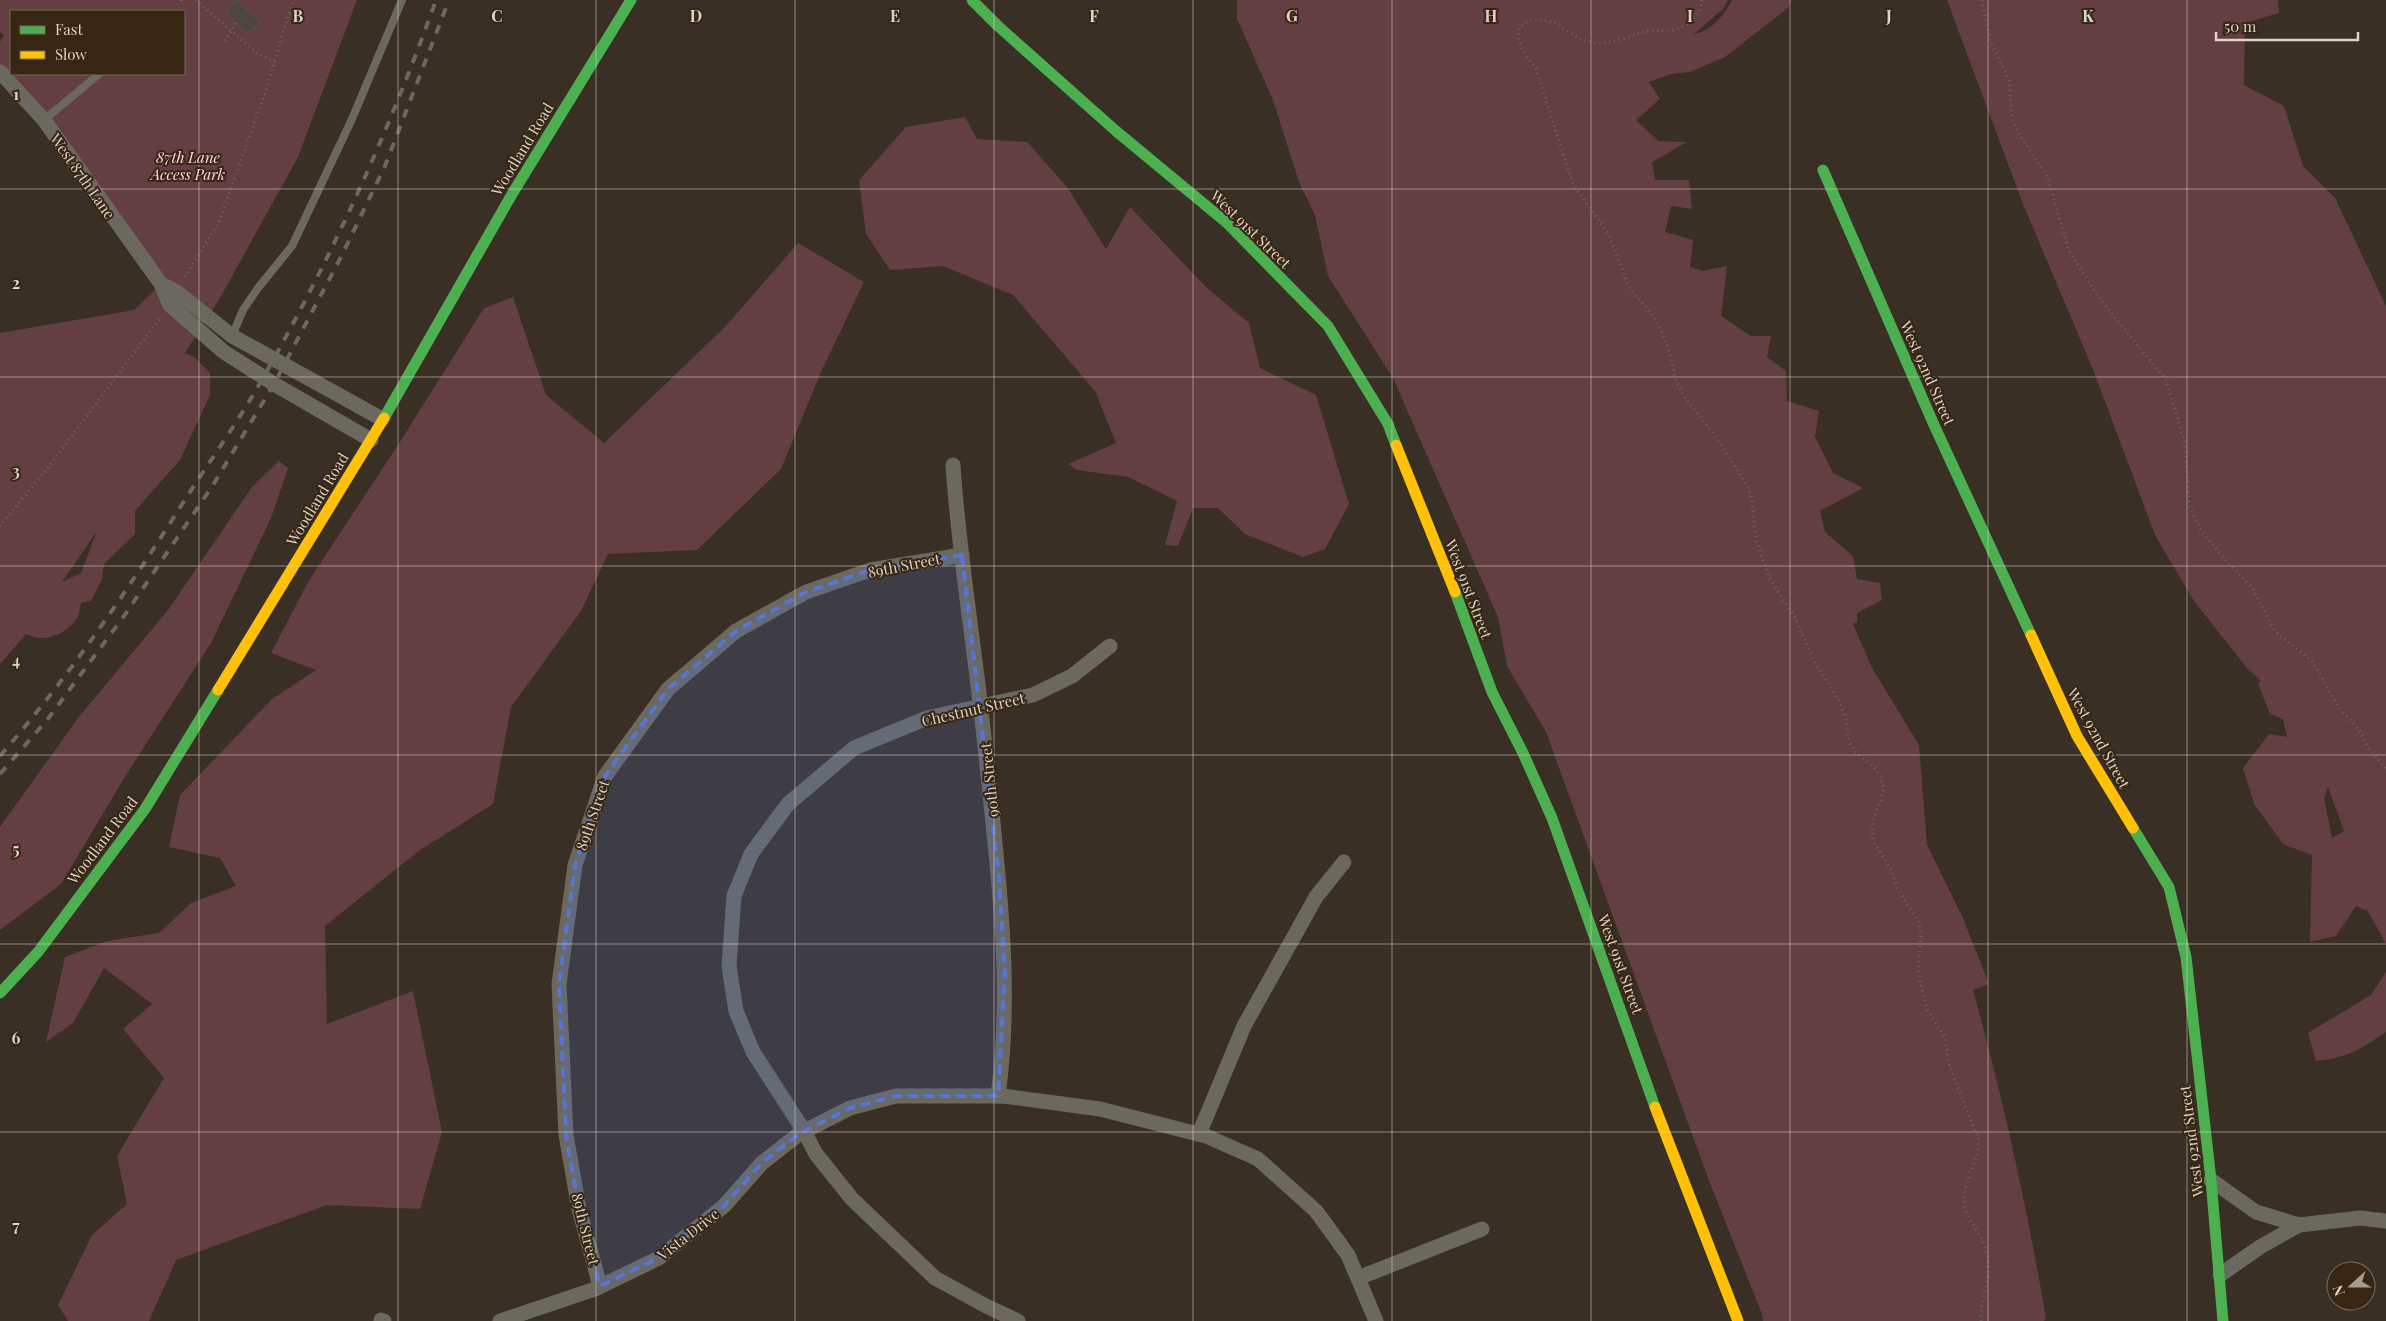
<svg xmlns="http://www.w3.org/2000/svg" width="2386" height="1321" font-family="'Playfair Display',serif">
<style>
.green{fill:#633f44;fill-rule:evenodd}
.building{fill:#4e453e;stroke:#5c524a}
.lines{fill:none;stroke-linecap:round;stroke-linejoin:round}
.path{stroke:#69655e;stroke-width:3;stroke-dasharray:1 4;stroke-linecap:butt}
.lane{stroke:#6a685f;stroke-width:8}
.street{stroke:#6a685f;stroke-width:15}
.fast{stroke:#4caf50;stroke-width:11}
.slow{stroke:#ffc107;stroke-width:11}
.rail{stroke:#6c6760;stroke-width:4;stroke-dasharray:9 9;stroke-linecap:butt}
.marked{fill:#5776d3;fill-opacity:0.2;stroke:#5776d3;stroke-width:4;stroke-dasharray:10 6;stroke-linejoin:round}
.grid{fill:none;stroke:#ddd3c7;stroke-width:1;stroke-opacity:0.55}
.labels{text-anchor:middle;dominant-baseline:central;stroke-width:4;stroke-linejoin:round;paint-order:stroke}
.street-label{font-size:15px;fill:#ddd3c7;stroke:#362613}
.park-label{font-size:15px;font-style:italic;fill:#ffd6dd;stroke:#362613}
.grid-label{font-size:16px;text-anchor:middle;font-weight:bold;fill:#ddd3c7;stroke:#362613;stroke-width:4;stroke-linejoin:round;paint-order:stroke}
</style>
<rect width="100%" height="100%" fill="#392f24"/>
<!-- green -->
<g class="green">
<path d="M0,0H357L298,157L220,298L185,353L194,357L210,373V395L180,460L135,511V534L104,564L102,579L91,601L81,603C80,608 79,617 75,621C62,636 44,643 26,634L0,664V333L134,310L161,284L0,72V42L4,35L0,32ZM11,11H184V74H11ZM97,531L81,573L62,582Z"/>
<path d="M1237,0H1728L1723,9L1694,34C1711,32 1725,14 1732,0H1792L1788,8L1725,57L1690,72L1671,74L1649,82L1660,99L1636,120L1658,141L1687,142L1652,162L1655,180H1689L1692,209L1671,206L1665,232L1693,240L1690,267L1703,271L1727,266L1721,316L1751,336H1771L1767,357L1786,371L1787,401L1819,411L1815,437L1833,473L1863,488L1820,511L1825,532L1853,556L1857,579L1880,583L1882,600L1857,613V622L1853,624L1872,668L1919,745L1927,845L1962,916L1989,984L1973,990C2003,1098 2027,1207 2046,1318L2044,1321H1763L1762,1314L1708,1178L1546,732L1507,666L1498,617L1393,378L1328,276L1315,215L1299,182L1273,100L1237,19Z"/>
<path d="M1947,0H2278L2279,13L2245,23L2244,85L2284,106L2303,166L2335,198L2386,306V944L2368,911L2356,906L2336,936L2310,942L2312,855L2283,844L2254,804L2243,768L2269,734L2287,737L2283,719L2270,714L2258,684L2261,681L2247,668L2194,601L2155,535L2092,367L2023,204ZM2328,787L2344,831L2332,838L2324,798Z"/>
<path d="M965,117L977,139L1027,142L1067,187L1106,249L1130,207L1206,287L1249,323L1260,368L1316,395L1349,504L1325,549L1303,557L1245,534L1218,508H1193L1178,546L1165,545L1177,501L1128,477L1077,470L1068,464L1116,443L1095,391L1013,295L943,266L890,270L866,234L859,180L906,127Z"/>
<path d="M798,243L864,282L821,372L781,469L697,550L608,554L581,611L511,707L493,804L420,850L325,926L327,1024L413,991L442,1132L420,1209L327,1205L176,1260L149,1321H68L58,1305L92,1235L127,1204L117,1156L164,1078L123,1029L152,1004L104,968L73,1023L46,1042L65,957L107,941L159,933L191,903L236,886L220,858L169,847L180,795L272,699L316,670L271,653L308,582L398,445L484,308L513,297L546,395L604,443L726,326Z"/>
<path d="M279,461L288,468L271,518L211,643L126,775L61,884L0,930V827L78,718L168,610L252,487Z"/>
<path d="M2386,972V1032C2361,1049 2347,1058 2316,1061L2308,1033L2371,995Z"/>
</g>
<!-- building -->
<path class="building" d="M237,0L260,22L247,34L226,12Z"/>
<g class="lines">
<!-- path -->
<g class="path">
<path d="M196,0L257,53L275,62"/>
<path d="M1702,0L1699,13L1689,24L1673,30L1646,31L1616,41L1598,44L1580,39L1555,23L1542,19L1530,20L1520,27L1518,36L1522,49L1536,69L1573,184L1609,235L1629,287L1656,319L1667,344L1676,380L1684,397L1715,435L1748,487L1752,502L1756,540L1771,581L1794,616L1814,661L1839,701L1846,719L1849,742L1856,752L1874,767L1881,777L1884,790L1874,819L1872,830L1873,840L1891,870L1897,888L1919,923L1921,935L1918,972L1927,1009L1945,1038L1950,1068L1979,1140C1978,1160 1967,1176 1964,1196C1962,1217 1983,1233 1987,1253C1993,1276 1980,1297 1981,1321"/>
<path d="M1982,0L1990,40L2009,81L2012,118L2018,132L2047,176L2069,251L2099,298L2166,380L2184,439L2190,507L2200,529L2214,547L2253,589L2271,625L2279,635L2313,662L2338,706L2360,731L2368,747L2386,769"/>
<path d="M181,1V0"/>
<path d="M225,41L236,23"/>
<path d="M185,277L219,222L265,93L293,0"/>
<path d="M0,526L51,464L161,317"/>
</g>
<!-- lane -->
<g class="lane">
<path d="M44,120L99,74"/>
<path d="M232,336L243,310L258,288L292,246L352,119L402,0"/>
</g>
<!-- street -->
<g class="street">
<path d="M0,72L44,120L161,284L170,305L224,352L274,384L371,440"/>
<path d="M161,284L177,292L232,336L382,419"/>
<path d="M953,465C957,528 966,590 974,653C982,713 988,773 994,833C1003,920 1010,1009 998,1096"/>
<path d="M1199,1134L1244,1026L1316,897L1344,862"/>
<path d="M2211,1180L2256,1212L2299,1225L2360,1218L2386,1221"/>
<path d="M2220,1275L2260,1247L2299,1225"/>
<path d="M1358,1278L1482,1229"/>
<path d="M600,1286L579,1209L566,1135L559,984L575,865L605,776L668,689L736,631L806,592L870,570L962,555"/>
<path d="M381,1320L384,1321"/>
<path d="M500,1321L595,1289L659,1258L724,1206L762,1163L799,1134L850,1108L896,1096H1003L1100,1109L1206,1136L1258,1159L1316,1211L1348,1255L1376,1321"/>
<path d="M1018,1321L986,1306L935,1278L852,1199L816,1154L804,1131L753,1052L736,1011L729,966L734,896L751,854L788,804L854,748L927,718L1033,695L1072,676L1110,646"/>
</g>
<!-- fast -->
<g class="fast">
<path d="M972,0L998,26L1116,131L1227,223L1328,326L1388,424L1396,445"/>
<path d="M1823,170L1934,425L2031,635"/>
<path d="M384,418L511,196L631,0"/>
<path d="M1455,592L1492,692L1523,753L1552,818L1655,1107"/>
<path d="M2133,828L2169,887L2186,957L2211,1180L2223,1321"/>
<path d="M0,993L38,952L145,809L218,690"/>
</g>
<!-- slow -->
<g class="slow">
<path d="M1396,445L1455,592"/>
<path d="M2031,635L2077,736L2133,828"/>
<path d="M218,690L384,418"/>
<path d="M1655,1107L1738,1321"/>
</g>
<!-- rail -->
<g class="rail">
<path d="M0,756C68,678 125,594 181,506C208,463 239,421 264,376C332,257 390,129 436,0"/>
<path d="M0,774L47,720L124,616L213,485L274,384L341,257L385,166L449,0"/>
</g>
</g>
<!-- marked area -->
<path class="marked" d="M962,555L999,876L1005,973L998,1096H896L850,1108L799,1134L762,1163L724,1206L659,1258L600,1286L579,1209L566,1135L559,984L575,865L605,776L668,689L736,631L806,592L870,570Z"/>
<!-- grid -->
<path class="grid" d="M199,0V1321M398,0V1321M596,0V1321M795,0V1321M994,0V1321M1193,0V1321M1392,0V1321M1591,0V1321M1790,0V1321M1988,0V1321M2187,0V1321M0,189H2386M0,377H2386M0,566H2386M0,755H2386M0,944H2386M0,1132H2386"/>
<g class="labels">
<!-- street labels -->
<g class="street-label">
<text transform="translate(522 149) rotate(-59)">Woodland Road</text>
<text transform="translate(83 176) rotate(55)">West 87th Lane</text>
<text transform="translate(1251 229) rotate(44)">West 91st Street</text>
<text transform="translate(1928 373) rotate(66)">West 92nd Street</text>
<text transform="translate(317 499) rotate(-59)">Woodland Road</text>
<text transform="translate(904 565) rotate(-11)">89th Street</text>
<text transform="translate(1469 589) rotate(69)">West 91st Street</text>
<text transform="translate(973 709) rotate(-13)">Chestnut Street</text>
<text transform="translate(2099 738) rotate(61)">West 92nd Street</text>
<text transform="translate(989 780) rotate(-96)">90th Street</text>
<text transform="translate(592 815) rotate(-71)">89th Street</text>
<text transform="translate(102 840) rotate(-53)">Woodland Road</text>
<text transform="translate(1621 964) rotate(70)">West 91st Street</text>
<text transform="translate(2191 1141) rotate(-97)">West 92nd Street</text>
<text transform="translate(586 1229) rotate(76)">89th Street</text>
<text transform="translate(688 1234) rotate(-38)">Vista Drive</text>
</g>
<!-- park labels -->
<g class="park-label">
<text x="188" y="157">87th Lane<tspan x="188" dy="17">Access Park</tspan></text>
</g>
</g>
<g class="grid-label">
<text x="298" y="22">B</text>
<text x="497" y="22">C</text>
<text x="696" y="22">D</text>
<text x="895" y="22">E</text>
<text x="1094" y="22">F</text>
<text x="1292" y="22">G</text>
<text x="1491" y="22">H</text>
<text x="1690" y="22">I</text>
<text x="1889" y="22">J</text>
<text x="2088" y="22">K</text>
<text x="16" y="100">1</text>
<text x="16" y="289">2</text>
<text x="16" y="477">3</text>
<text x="16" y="666">4</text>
<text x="16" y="855">5</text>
<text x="16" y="1044">6</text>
<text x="16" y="1232">7</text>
</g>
<!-- legend -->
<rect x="10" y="10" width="175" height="65" fill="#362613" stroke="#796b5b"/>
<rect x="20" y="26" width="25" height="8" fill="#4caf50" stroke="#796b5b"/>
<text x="55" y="35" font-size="15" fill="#ddd3c7">Fast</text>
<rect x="20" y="51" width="25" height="8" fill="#ffc107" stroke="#796b5b"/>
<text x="55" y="60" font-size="15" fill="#ddd3c7">Slow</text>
<!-- north arrow -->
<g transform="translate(2351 1286) rotate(249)"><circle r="24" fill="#362613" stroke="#796b5b"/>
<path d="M0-4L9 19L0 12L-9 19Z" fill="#a49a8e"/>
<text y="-8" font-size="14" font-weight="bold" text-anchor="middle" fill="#ddd3c7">N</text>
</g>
<!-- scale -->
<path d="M2216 32v8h142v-8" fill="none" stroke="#ddd3c7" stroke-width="2.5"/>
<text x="2224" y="32" font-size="15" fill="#ddd3c7" stroke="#362613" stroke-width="4" paint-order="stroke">50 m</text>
</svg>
